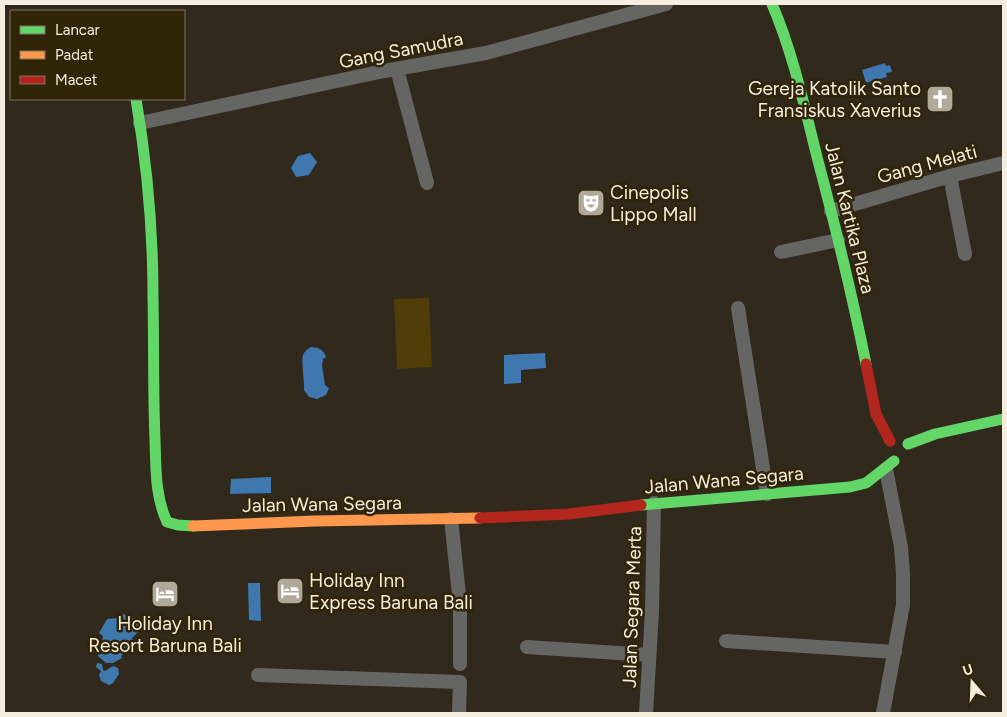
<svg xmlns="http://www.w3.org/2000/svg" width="1007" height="717" font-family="Figtree,sans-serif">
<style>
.green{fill:#513d08}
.water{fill:#3e78af}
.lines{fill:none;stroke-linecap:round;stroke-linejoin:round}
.street{stroke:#656664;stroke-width:14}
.fast{stroke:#63d668;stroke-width:11}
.slow{stroke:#ff974d;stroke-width:11}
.jam{stroke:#b3261e;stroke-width:11}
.labels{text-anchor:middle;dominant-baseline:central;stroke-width:5;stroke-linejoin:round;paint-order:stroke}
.street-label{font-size:19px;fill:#f5eddd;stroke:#302509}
.poi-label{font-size:19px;fill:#f5eddd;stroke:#302509;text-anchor:start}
</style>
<rect width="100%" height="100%" fill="#312a1c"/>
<!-- green -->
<path class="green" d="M429,298L432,367L397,369L394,299Z"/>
<!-- water -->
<g class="water">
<path d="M885,63L886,66L890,65L892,72L886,73L887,77L866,83L862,70Z"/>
<path d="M310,153L317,162L309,175L296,177L291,168L298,156Z"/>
<path d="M311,347C318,347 324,350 326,357L323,359L322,365L325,385L329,388L326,395L317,399L309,397L304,390C305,381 300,358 304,353C306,350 308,349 311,347Z"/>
<path d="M545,353L546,368L521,370V383L504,384V355Z"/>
<path d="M271,477V493L230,494L231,479Z"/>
<path d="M248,583H260L261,621L249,620Z"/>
<path d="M123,614L137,620L141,629L132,638L136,643L121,656L122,658L113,663H106L98,656C97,647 103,643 103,636L99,633L107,619L117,618Z"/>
<path d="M97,663L102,664L103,670L105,671L113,666L118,668L119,674L113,683L109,685L101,681L99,675L101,671L96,667Z"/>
</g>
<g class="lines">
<!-- street -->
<g class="street">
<path d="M397,69L427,183"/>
<path d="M140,123L384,71L486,53L666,4"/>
<path d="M950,176L965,254"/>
<path d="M831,211L950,176L1003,163"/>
<path d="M781,252L838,240"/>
<path d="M738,308L767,494"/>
<path d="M451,519L460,604V664"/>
<path d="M726,641L895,652"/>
<path d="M527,647L649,655"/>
<path d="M258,675L460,682L459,713"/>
<path d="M646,713L652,612L654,503"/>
<path d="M883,713L903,605V574L901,547L886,469"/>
</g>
<!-- fast -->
<g class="fast">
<path d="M772,4C793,53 804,105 817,157C835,225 852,294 866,364"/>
<path d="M136,99C147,164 153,229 153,296C154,344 153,392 155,440C156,468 155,496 167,522L178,525L193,526"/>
<path d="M908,444L935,434L1003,419"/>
<path d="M641,505L850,487L866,483L894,461"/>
</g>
<!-- slow -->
<path class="slow" d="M193,526L315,521L480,518"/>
<!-- jam -->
<g class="jam">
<path d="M866,364L876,414L890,441"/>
<path d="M480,518L569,514L641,505"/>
</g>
</g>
<!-- icons -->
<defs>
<symbol id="church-square" viewBox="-11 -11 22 22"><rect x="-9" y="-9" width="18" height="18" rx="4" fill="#b0a999" stroke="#302509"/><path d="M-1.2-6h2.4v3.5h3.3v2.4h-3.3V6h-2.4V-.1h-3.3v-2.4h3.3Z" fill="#fff"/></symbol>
<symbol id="theatre-square" viewBox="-11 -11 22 22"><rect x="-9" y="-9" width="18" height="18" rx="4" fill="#b0a999" stroke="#302509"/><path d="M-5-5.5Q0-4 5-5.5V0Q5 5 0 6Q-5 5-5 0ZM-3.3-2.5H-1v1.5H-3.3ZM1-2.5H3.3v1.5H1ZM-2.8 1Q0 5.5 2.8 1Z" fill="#fff"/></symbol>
<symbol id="hotel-square" viewBox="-11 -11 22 22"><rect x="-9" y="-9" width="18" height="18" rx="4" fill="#b0a999" stroke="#302509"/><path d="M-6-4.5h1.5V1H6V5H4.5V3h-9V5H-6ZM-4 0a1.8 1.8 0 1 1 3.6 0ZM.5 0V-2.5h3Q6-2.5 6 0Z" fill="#fff"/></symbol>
</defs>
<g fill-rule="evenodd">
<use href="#church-square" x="924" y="83" width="32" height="32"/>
<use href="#theatre-square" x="575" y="187" width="32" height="32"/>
<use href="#hotel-square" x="274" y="575" width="32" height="32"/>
<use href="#hotel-square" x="149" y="578" width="32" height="32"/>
</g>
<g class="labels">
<!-- street labels -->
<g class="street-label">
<text transform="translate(401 50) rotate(-11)">Gang Samudra</text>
<text transform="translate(927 164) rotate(-15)">Gang Melati</text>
<text transform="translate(850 218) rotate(76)">Jalan Kartika Plaza</text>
<text transform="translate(724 480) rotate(-5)">Jalan Wana Segara</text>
<text transform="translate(322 504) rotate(-1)">Jalan Wana Segara</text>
<text transform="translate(632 607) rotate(-88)">Jalan Segara Merta</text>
</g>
<!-- poi labels -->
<g class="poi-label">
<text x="921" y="88" text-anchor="end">Gereja Katolik Santo<tspan x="921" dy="22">Fransiskus Xaverius</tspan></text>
<text x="610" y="192">Cinepolis<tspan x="610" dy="22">Lippo Mall</tspan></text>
<text x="309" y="580">Holiday Inn<tspan x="309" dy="22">Express Baruna Bali</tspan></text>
<text x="165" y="623" text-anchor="middle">Holiday Inn<tspan x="165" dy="22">Resort Baruna Bali</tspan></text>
</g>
</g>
<!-- border -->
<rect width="1007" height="717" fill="none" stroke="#f5eddd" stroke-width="10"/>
<!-- legend -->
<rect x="10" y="10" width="175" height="90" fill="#302509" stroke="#7f755e"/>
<rect x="20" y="26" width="25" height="8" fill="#63d668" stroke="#7f755e"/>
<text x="55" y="35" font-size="15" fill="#f5eddd">Lancar</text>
<rect x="20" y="51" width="25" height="8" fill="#ff974d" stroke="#7f755e"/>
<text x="55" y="60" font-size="15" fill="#f5eddd">Padat</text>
<rect x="20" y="76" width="25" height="8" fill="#b3261e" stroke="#7f755e"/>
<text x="55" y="85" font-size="15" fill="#f5eddd">Macet</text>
<!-- north arrow -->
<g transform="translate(972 682) rotate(341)" stroke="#302509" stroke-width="4" paint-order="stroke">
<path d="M0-4L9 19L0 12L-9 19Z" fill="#f5eddd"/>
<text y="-8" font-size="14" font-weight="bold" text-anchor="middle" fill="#f5eddd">U</text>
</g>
</svg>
